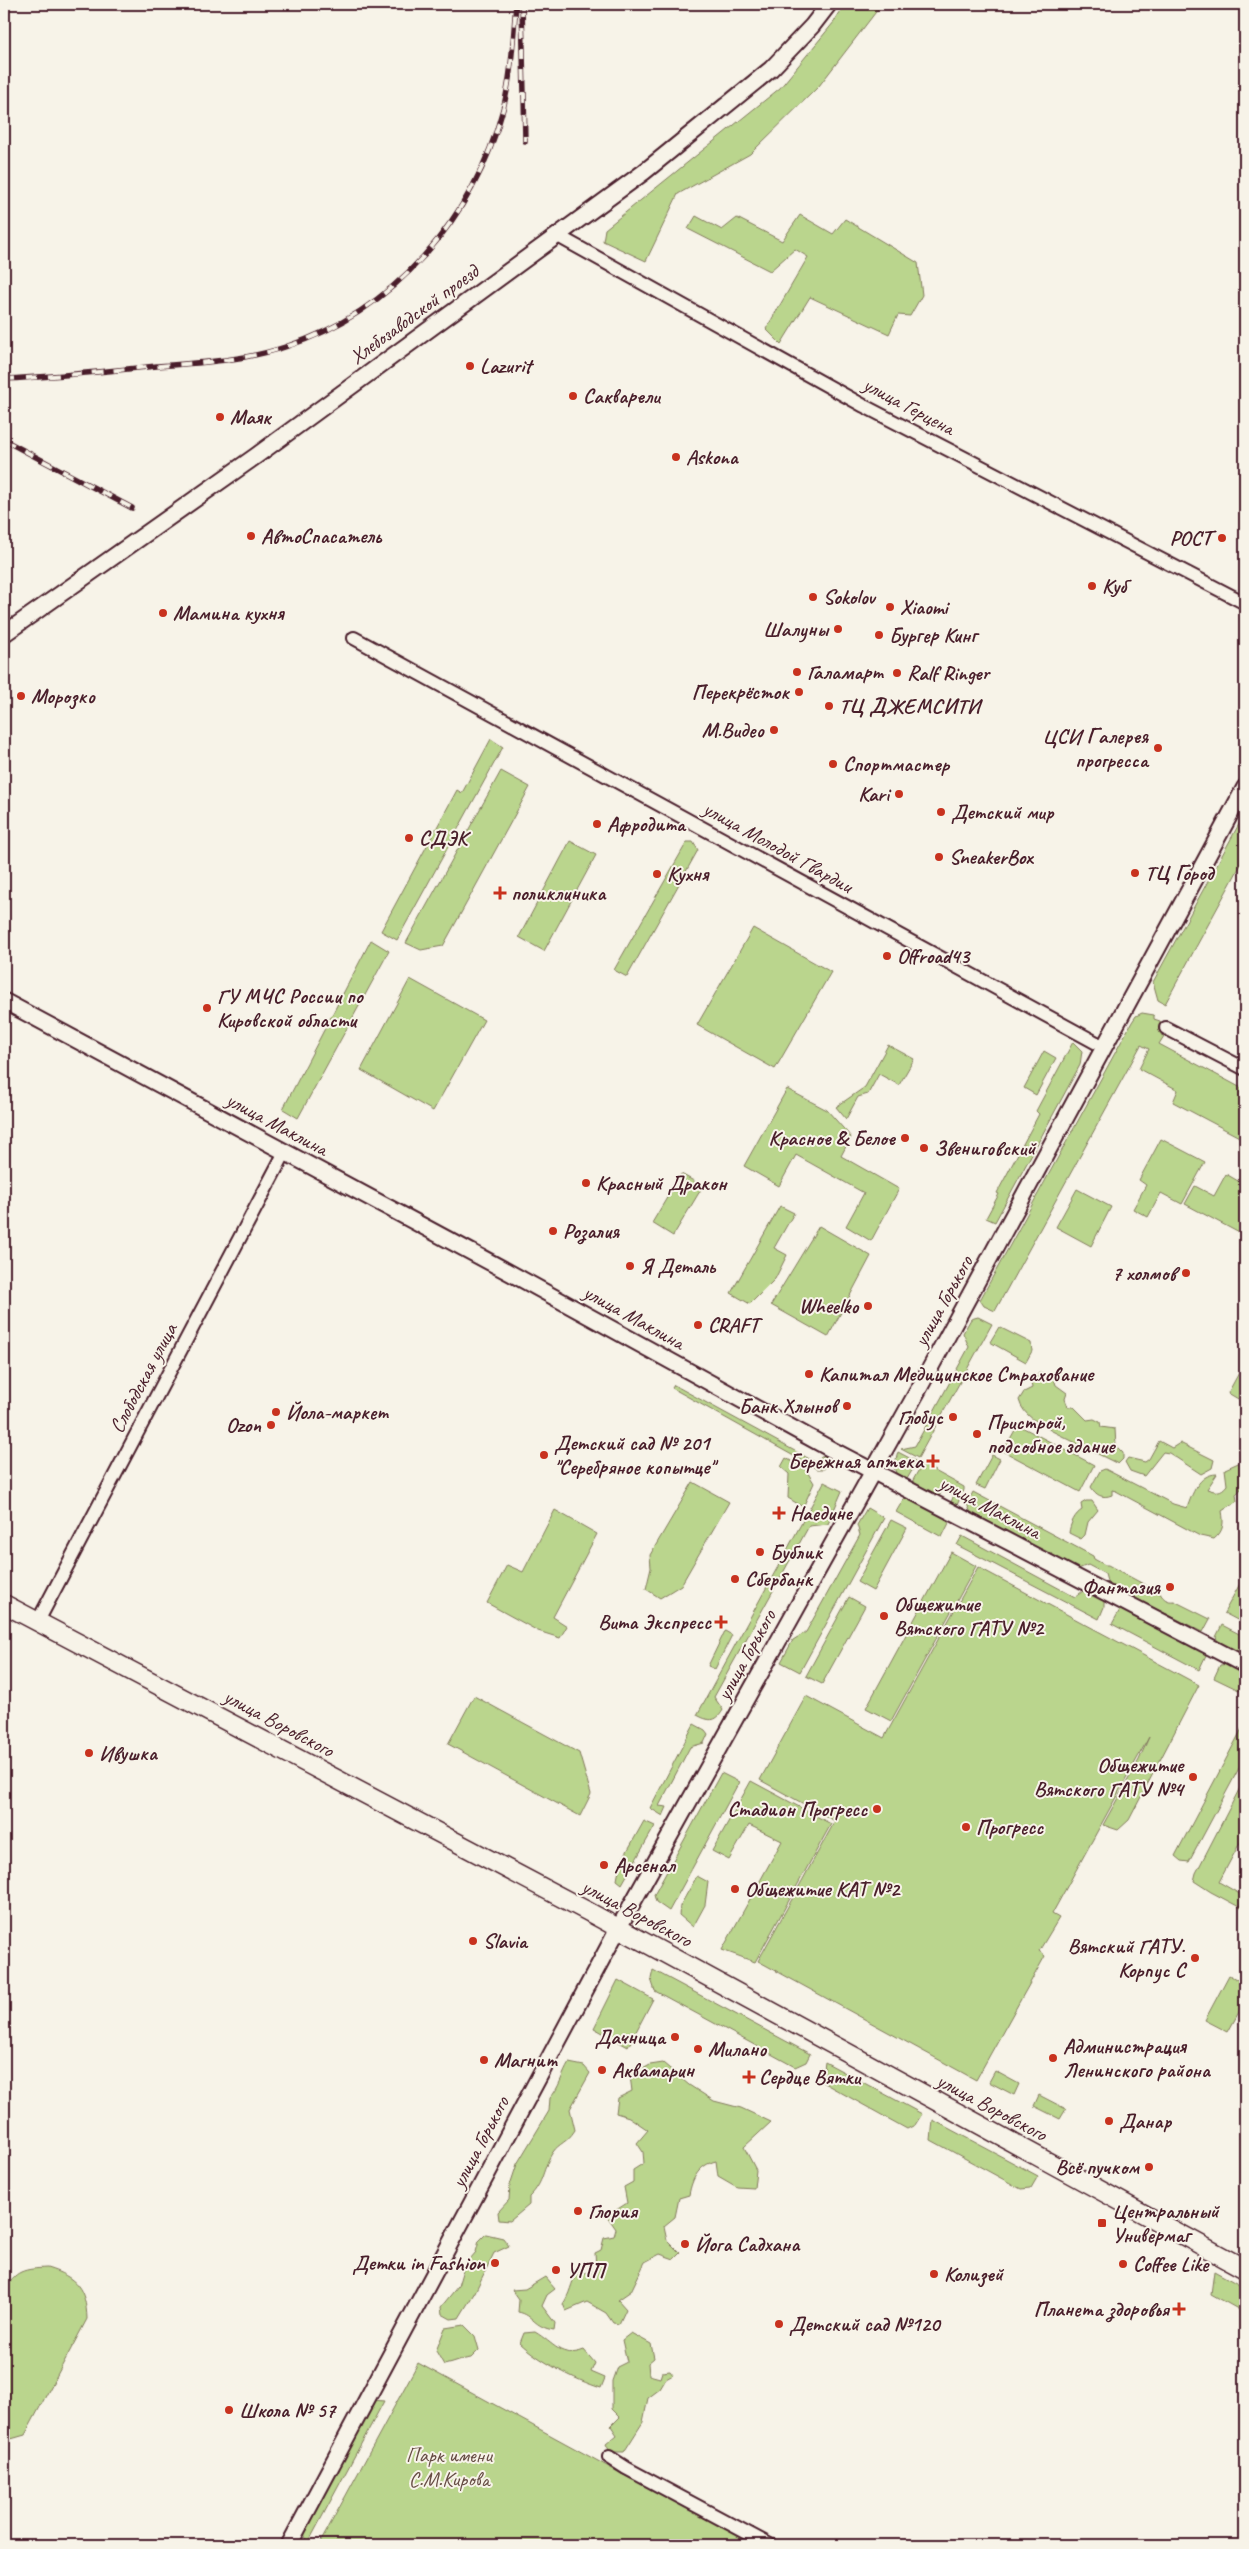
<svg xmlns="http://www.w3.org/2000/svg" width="1249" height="2549" font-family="Caveat,sans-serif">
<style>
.green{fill:#bad58d;stroke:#827a5c}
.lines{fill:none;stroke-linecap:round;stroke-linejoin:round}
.minor-casing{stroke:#4a1f2b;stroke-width:16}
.tertiary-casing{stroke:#4a1f2b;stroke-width:19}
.secondary-casing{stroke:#4a1f2b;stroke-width:21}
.minor{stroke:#f7f3e8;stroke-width:12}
.tertiary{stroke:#f7f3e8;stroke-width:15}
.secondary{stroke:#f7f3e8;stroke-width:18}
.rail-casing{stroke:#4a1f2b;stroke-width:5.5}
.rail{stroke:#f7f3e8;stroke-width:4;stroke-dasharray:11;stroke-linecap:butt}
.poi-dot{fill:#c8321e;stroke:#f7f3e8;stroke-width:2}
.labels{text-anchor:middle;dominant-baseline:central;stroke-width:4;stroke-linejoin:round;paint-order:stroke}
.street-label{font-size:21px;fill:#4a1f2b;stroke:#f7f3e8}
.poi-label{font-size:21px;font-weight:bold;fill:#4a1f2b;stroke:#f7f3e8;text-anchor:start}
.park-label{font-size:21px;fill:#664c44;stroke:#f7f3e8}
</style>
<rect width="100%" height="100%" fill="#f7f3e8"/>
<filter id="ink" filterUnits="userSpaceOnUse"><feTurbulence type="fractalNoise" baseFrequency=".02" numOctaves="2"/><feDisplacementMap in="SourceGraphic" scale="10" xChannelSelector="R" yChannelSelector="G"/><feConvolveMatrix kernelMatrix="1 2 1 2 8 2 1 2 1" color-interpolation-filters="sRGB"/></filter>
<g filter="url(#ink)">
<!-- green -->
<g class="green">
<path d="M845,4H882L819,86L750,154L678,194L646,261L603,241L605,229L780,88L834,22Z"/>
<path d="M800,215L833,234L845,219L918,263L922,295L910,316L898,315L889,334L810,297L781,344L766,329L808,257L795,249L770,271L688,229L696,216L722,230L737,218L782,241Z"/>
<path d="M491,739L503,747L397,940L381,931L457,790L462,793Z"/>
<path d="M501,771L530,787L443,946L421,950L406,943Z"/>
<path d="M1245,813V857L1165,1004L1158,1000L1153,982Z"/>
<path d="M570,841L596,855L544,951L519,937Z"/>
<path d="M687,842H693L698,850L627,977L614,970Z"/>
<path d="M753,928L831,972L775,1069L697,1025Z"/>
<path d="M371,940L389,951L298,1118L283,1109Z"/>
<path d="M410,979L484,1020L433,1111L361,1070Z"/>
<path d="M1142,1013L1154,1015V1019L1160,1021L1164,1029L1161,1035L1164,1036L1159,1044L1245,1090V1140L1173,1102L1178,1090L1139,1069L1149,1049L1141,1045L995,1311L984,1306L980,1300L1132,1022L1136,1016Z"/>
<path d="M1073,1042L1082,1051L1080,1065L995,1222L986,1218L999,1194L997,1193L1039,1114L1036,1111Z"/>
<path d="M888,1045L914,1059L899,1085L879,1074L868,1094L858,1097L846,1119L836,1107L865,1087Z"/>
<path d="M1044,1051L1056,1058L1036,1095L1024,1088Z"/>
<path d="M787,1089L827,1110L851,1137L841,1156L899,1189L871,1241L846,1226L864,1193L796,1155L779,1186L744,1166Z"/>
<path d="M1161,1139L1205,1162L1182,1204L1161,1193L1148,1217L1133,1209L1146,1185L1139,1180Z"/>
<path d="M681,1174L703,1186L673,1236L652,1223Z"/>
<path d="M1226,1174L1245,1185V1236L1185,1204L1195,1186L1214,1196Z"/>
<path d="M1077,1189L1111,1207L1091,1246L1056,1227Z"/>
<path d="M780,1206L794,1213L774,1248L787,1255L775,1279L750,1304L731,1293Z"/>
<path d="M819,1226L871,1256L828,1337L771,1305Z"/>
<path d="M978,1317L992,1324L918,1458L901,1449L915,1446L969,1347L963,1333L971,1319Z"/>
<path d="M999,1327L1031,1343L1032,1351L1026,1362L990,1342Z"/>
<path d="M1240,1371L1245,1372V1403L1228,1393Z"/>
<path d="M1039,1373C1048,1375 1054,1376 1056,1385L1067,1393L1065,1399L1068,1407H1074L1087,1420L1094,1419L1100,1422L1101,1427L1115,1429L1116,1446L1123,1453V1459L1118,1464L1052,1431C1040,1424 1023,1416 1019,1400L1024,1392L1032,1388L1031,1383Z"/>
<path d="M674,1385L815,1462L824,1455L830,1458L824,1469H817L672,1388Z"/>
<path d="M1018,1425L1094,1465L1080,1492L1003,1451Z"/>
<path d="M1159,1441L1172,1448L1180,1443L1214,1460L1212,1468L1201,1474L1169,1453L1163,1452L1144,1476L1130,1471L1125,1462L1128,1458L1145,1462L1149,1459Z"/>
<path d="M898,1452L917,1462L907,1479L896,1473L894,1467Z"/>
<path d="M992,1455L1000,1459L985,1489L976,1485Z"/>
<path d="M786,1458L806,1470L814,1483L803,1507L788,1498L789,1474L781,1467Z"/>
<path d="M1245,1460C1245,1473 1247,1486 1236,1494L1237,1501L1222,1511C1224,1523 1224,1531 1214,1539L1200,1536L1116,1491L1112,1490V1495C1102,1499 1096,1495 1091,1487L1100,1471L1105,1469L1173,1504L1187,1508C1192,1495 1198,1474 1217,1474L1207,1489C1216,1492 1221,1493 1227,1485L1225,1469Z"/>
<path d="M922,1464L964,1487V1490L957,1505L951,1502L954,1495L943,1489L939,1496L912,1482Z"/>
<path d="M693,1482L729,1502L681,1585L660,1598L646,1589L651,1568L650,1555Z"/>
<path d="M824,1482L842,1491L828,1524L809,1526L714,1697L723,1710C716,1723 708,1721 697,1715Z"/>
<path d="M973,1492L1093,1556L1094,1559L1105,1565H1108L1160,1593C1163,1599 1168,1602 1174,1601L1210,1619L1203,1632L1108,1585L1105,1574L1088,1565L1078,1569L971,1513L967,1504Z"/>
<path d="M906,1495L951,1519L942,1537L896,1512Z"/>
<path d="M1086,1501H1092L1098,1510L1088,1522L1085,1535L1081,1539L1069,1533C1070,1524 1075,1514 1082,1510L1081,1504Z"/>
<path d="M867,1508L884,1518L800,1672L781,1662L793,1640L806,1632L860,1535L857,1525Z"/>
<path d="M555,1510L597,1534L553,1617L567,1626L560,1638L538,1631L487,1603L507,1565L523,1572Z"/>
<path d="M891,1520L907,1528L873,1591L857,1582Z"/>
<path d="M962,1536L1075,1597L1087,1588L1104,1597V1607L1099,1619L957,1545Z"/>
<path d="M951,1552L976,1566L891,1721L866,1708Z"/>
<path d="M978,1567L1199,1685L1129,1820L1118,1830L1103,1825L1139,1760L1149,1737L1052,1914L1059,1918L1039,1951L1045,1956L976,2080L758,1961L835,1821L760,1780L806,1696L884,1738Z"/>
<path d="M1242,1580L1245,1581V1624L1224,1613Z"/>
<path d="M849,1597L865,1606L822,1684L806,1676Z"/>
<path d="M1121,1608L1207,1653L1199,1670L1112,1624Z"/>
<path d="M1222,1625L1245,1637V1656L1218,1642L1216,1637Z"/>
<path d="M725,1631L732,1635L715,1669L708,1666Z"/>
<path d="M1230,1664L1245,1672V1693L1214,1678L1220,1665Z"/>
<path d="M474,1696L579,1753L591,1794L580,1816L448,1744Z"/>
<path d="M1245,1723V1757L1189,1862L1181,1861L1175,1856Z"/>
<path d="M694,1724L705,1730L708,1734L704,1743L690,1747L659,1806L667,1807L663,1816L650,1808Z"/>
<path d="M721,1773L739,1782L669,1911L656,1902L654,1895Z"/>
<path d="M1245,1778V1833L1219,1882L1245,1897V1910L1211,1892L1194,1881L1196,1873Z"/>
<path d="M751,1781L831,1824L755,1962L722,1950L782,1841L749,1825L729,1860L712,1851Z"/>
<path d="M644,1821L655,1826L622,1884L617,1880L620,1864Z"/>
<path d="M697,1876L708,1882L705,1905L693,1927L679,1915L680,1906Z"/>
<path d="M653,1970L810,2054L806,2062L795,2067L655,1991L651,1979Z"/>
<path d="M1229,1975L1245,1984V2001L1228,2032L1205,2020Z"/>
<path d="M618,1980L653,1999L628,2047L594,2028Z"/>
<path d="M825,2062L922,2114L915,2125L907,2129L822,2082Z"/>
<path d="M569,2063L584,2066L590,2073L570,2109L575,2130C567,2143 559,2143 553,2152C542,2168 545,2182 529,2197V2205L510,2221L499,2220L498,2212L509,2200L510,2185L517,2164L549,2111L550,2098C559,2089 562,2074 569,2063Z"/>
<path d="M663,2063L689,2085L714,2101L741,2108L771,2122L744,2147L756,2170L754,2188L737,2187L718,2176L716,2161C699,2165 692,2178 689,2195L679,2198L675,2217L664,2226L667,2240L680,2253L674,2259L660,2254L645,2262L631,2291L618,2300L626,2309L619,2324L613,2323L606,2313L587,2302L566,2311L563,2304C570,2294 571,2283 577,2272L591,2273L596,2268L595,2253L601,2250L604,2238L614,2236L616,2229L607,2216L627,2203L624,2187L633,2182V2170L644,2163L643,2152L637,2143L648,2130L629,2117L616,2113L618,2098L632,2091L630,2076L650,2065Z"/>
<path d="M995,2071L1019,2084L1014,2095L989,2082Z"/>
<path d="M1039,2095L1066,2109L1060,2119L1034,2106Z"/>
<path d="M933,2120L1038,2176L1031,2188L1021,2189L931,2140Z"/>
<path d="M486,2234L503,2238L509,2246L494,2253L475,2292L459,2318L451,2319L442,2314L441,2307L458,2286L464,2266L476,2252L479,2241Z"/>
<path d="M47,2268C76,2277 86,2288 87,2319L25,2435L4,2441V2291C15,2270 24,2269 47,2268Z"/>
<path d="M1214,2271L1245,2288V2313L1211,2294Z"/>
<path d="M545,2277L555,2289L547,2295L542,2306L555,2323L554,2330C533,2327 534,2315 518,2312L519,2300L512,2290L525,2289Z"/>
<path d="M464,2325L475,2336L479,2350L471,2358C461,2359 454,2363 444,2365L436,2351L445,2328Z"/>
<path d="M535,2332C554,2343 561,2359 584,2350L595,2363L591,2372L605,2378L601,2388C575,2380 539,2361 520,2343L524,2333Z"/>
<path d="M631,2333L651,2344L654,2358L648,2363L649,2375L660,2378L662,2372L670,2371L673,2375L666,2379L660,2389L648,2398L643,2422L624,2452H610L606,2444L617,2435L611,2426L620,2417L612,2409V2381L617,2367L627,2362L622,2340Z"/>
<path d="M418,2363L631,2479L640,2480L756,2545H319Z"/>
<path d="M373,2400L384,2401L307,2545L304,2532Z"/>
</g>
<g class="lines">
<defs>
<g id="minor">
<path d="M558,236L864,406L1245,603"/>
<path d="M354,638L1104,1047"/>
<path d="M1166,1028L1245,1069"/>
<path d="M37,1623L285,1152"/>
<path d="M609,2457L626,2468L770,2545"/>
</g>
<g id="tertiary">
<path d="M4,634L256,456L644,172L771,69L812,26L829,4"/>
<path d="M4,1001L512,1274L836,1452L1245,1665"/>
<path d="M289,2545L618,1929L921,1385L1245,787"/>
</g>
<path id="secondary" d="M4,1604L587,1911L1245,2269"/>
</defs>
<!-- minor casing -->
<use href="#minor" class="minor-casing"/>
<!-- tertiary casing -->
<use href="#tertiary" class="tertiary-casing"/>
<!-- secondary casing -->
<use href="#secondary" class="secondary-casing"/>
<!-- minor -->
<use href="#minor" class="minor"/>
<!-- tertiary -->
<use href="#tertiary" class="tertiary"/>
<!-- secondary -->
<use href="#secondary" class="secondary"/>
<defs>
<g id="rail">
<path d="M522,4L525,141"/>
<path d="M4,379C52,377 99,372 147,367C193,363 240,362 285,347C394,312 474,218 503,109C512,74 513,39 516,4"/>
<path d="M4,440L132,508"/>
</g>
</defs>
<!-- rail casing -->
<use href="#rail" class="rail-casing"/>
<!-- rail -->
<use href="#rail" class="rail"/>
</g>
</g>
<!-- markers -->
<g class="poi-dot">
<circle cx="470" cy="366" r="5"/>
<circle cx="573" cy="396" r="5"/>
<circle cx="220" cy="417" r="5"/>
<circle cx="676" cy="457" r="5"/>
<circle cx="251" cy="536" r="5"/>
<circle cx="1222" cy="538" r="5"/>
<circle cx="1092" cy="586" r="5"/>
<circle cx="813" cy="597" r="5"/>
<circle cx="890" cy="607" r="5"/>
<circle cx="163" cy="613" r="5"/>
<circle cx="838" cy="629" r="5"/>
<circle cx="879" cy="635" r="5"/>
<circle cx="797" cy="672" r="5"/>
<circle cx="897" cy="673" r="5"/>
<circle cx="799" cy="692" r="5"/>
<circle cx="21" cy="696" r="5"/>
<circle cx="829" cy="706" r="5"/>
<circle cx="774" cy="730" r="5"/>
<circle cx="1158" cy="748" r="5"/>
<circle cx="833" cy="764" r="5"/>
<circle cx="899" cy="794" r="5"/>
<circle cx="941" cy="812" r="5"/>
<circle cx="597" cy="824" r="5"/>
<circle cx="409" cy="838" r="5"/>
<circle cx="939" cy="857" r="5"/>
<circle cx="1135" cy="873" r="5"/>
<circle cx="657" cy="874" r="5"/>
<path d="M497.5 885.5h5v5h5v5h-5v5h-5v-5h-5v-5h5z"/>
<circle cx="887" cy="956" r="5"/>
<circle cx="207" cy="1008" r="5"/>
<circle cx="905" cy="1138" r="5"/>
<circle cx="924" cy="1148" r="5"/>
<circle cx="586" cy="1183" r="5"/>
<circle cx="553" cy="1231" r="5"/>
<circle cx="630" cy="1266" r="5"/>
<circle cx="1186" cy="1273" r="5"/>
<circle cx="868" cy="1306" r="5"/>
<circle cx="698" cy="1325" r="5"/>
<circle cx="809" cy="1374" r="5"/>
<circle cx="847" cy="1406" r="5"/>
<circle cx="276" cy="1412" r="5"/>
<circle cx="953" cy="1417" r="5"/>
<circle cx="271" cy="1425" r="5"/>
<circle cx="977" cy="1434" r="5"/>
<circle cx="544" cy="1455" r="5"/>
<path d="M930.5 1453.5h5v5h5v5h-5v5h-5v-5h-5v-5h5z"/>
<path d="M776.5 1505.5h5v5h5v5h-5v5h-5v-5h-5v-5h5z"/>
<circle cx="760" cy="1552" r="5"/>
<circle cx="735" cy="1579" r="5"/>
<circle cx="1170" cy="1587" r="5"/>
<circle cx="884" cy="1616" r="5"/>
<path d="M718.5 1614.5h5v5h5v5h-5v5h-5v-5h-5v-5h5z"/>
<circle cx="89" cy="1753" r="5"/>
<circle cx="1193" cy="1777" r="5"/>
<circle cx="877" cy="1809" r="5"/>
<circle cx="966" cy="1827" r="5"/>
<circle cx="604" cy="1865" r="5"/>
<circle cx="735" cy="1889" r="5"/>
<circle cx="473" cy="1941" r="5"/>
<circle cx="1195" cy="1958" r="5"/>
<circle cx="675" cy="2037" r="5"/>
<circle cx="698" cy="2049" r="5"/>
<circle cx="1053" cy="2058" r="5"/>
<circle cx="484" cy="2060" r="5"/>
<circle cx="602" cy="2070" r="5"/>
<path d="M746.5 2069.5h5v5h5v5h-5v5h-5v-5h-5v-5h5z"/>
<circle cx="1109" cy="2121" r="5"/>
<circle cx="1149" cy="2167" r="5"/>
<circle cx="578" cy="2211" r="5"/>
<rect x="1097" y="2218" width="10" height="10" rx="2.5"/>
<circle cx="685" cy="2244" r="5"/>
<circle cx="495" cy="2263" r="5"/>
<circle cx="1123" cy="2264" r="5"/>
<circle cx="556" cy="2270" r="5"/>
<circle cx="934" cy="2274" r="5"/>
<path d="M1176.5 2301.5h5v5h5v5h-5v5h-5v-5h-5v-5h5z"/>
<circle cx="779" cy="2324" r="5"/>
<circle cx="229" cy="2410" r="5"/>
</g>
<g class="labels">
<!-- street labels -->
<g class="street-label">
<text transform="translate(414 314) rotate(-36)">Хлебозаводской проезд</text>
<text transform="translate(909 406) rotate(28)">улица Герцена</text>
<text transform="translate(778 847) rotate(29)">улица Молодой Гвардии</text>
<text transform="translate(277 1124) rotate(28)">улица Маклина</text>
<text transform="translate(943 1301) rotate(-61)">улица Горького</text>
<text transform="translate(634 1317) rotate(29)">улица Маклина</text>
<text transform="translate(143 1378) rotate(-62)">Слободская улица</text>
<text transform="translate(990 1507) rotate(28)">улица Маклина</text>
<text transform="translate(746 1655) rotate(-61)">улица Горького</text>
<text transform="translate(279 1723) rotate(28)">улица Воровского</text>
<text transform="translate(637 1913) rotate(28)">улица Воровского</text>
<text transform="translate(992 2107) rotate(28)">улица Воровского</text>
<text transform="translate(480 2142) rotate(-62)">улица Горького</text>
</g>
<!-- poi labels -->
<g class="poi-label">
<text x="480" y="366">Lazurit</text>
<text x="583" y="396">Сакварели</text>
<text x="230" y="417">Маяк</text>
<text x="686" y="457">Askona</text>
<text x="261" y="536">АвтоСпасатель</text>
<text x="1212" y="538" text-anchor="end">РОСТ</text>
<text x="1102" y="586">Куб</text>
<text x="823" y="597">Sokolov</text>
<text x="900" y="607">Xiaomi</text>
<text x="173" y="613">Мамина кухня</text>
<text x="828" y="629" text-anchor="end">Шалуны</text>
<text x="889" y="635">Бургер Кинг</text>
<text x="807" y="672">Галамарт</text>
<text x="907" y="673">Ralf Ringer</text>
<text x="789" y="692" text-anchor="end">Перекрёсток</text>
<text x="31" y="696">Морозко</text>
<text x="839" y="706">ТЦ ДЖЕМСИТИ</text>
<text x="764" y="730" text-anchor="end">М.Видео</text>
<text x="1148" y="736" text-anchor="end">ЦСИ Галерея<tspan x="1148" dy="24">прогресса</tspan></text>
<text x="843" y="764">Спортмастер</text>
<text x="889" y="794" text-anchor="end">Kari</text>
<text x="951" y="812">Детский мир</text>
<text x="607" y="824">Афродита</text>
<text x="419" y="838">СДЭК</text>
<text x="949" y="857">SneakerBox</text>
<text x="1145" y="873">ТЦ Город</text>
<text x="667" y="874">Кухня</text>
<text x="511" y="893">поликлиника</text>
<text x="897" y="956">Offroad43</text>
<text x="217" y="996">ГУ МЧС России по<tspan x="217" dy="24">Кировской области</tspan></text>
<text x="895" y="1138" text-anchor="end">Красное &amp; Белое</text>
<text x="934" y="1148">Звениговский</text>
<text x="596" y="1183">Красный Дракон</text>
<text x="563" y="1231">Розалия</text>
<text x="640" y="1266">Я Деталь</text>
<text x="1176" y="1273" text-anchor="end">7 холмов</text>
<text x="858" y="1306" text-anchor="end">Wheelko</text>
<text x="708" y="1325">CRAFT</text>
<text x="819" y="1374">Капитал Медицинское Страхование</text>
<text x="837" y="1406" text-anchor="end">Банк Хлынов</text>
<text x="286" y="1412">Йола-маркет</text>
<text x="943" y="1417" text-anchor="end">Глобус</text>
<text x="987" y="1422">Пристрой,<tspan x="987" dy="24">подсобное здание</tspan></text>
<text x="261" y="1425" text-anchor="end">Ozon</text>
<text x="554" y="1443">Детский сад № 201<tspan x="554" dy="24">"Серебряное копытце"</tspan></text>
<text x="923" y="1461" text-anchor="end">Бережная аптека</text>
<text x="790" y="1513">Наедине</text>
<text x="770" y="1552">Бублик</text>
<text x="745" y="1579">Сбербанк</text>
<text x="1160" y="1587" text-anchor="end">Фантазия</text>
<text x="894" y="1604">Общежитие<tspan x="894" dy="24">Вятского ГАТУ №2</tspan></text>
<text x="711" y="1622" text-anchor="end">Вита Экспресс</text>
<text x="99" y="1753">Ивушка</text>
<text x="1183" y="1765" text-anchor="end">Общежитие<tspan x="1183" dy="24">Вятского ГАТУ №4</tspan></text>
<text x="867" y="1809" text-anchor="end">Стадион Прогресс</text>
<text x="976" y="1827">Прогресс</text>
<text x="614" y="1865">Арсенал</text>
<text x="745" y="1889">Общежитие КАТ №2</text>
<text x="483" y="1941">Slavia</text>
<text x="1185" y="1946" text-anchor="end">Вятский ГАТУ.<tspan x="1185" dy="24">Корпус С</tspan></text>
<text x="665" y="2037" text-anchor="end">Дачница</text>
<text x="1063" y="2046">Администрация<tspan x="1063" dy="24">Ленинского района</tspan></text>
<text x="708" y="2049">Милано</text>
<text x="494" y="2060">Магнит</text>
<text x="612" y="2070">Аквамарин</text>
<text x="759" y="2077">Сердце Вятки</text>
<text x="1119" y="2121">Данар</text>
<text x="1139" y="2167" text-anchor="end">Всё пучком</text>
<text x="588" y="2211">Глория</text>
<text x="1112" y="2211">Центральный<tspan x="1112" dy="24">Универмаг</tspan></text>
<text x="695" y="2244">Йога Садхана</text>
<text x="485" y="2263" text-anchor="end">Детки in Fashion</text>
<text x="1133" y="2264">Coffee Like</text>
<text x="566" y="2270">УПП</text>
<text x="944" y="2274">Колизей</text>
<text x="1169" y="2309" text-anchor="end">Планета здоровья</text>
<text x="789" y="2324">Детский сад №120</text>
<text x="239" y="2410">Школа № 57</text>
</g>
<!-- park labels -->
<g class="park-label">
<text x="449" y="2455">Парк имени<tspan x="449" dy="24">С.М.Кирова</tspan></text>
</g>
</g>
<!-- margin -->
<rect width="1249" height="2549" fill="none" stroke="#f7f3e8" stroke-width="20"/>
<rect x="10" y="10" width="1229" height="2529" fill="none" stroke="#4a1f2b" stroke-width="2" filter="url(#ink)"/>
</svg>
